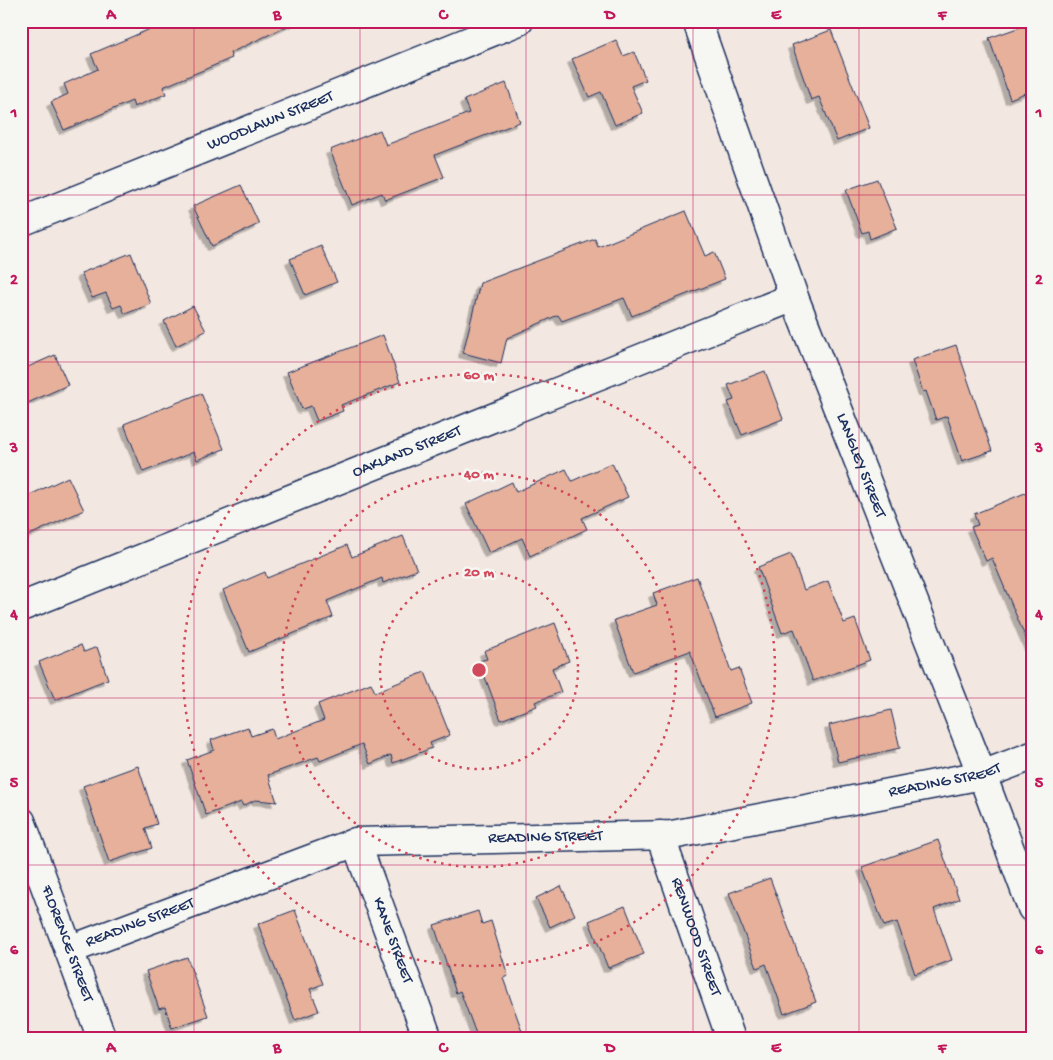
<svg xmlns="http://www.w3.org/2000/svg" width="1053" height="1060" font-family="'Gochi Hand',sans-serif">
<style>
.building{fill:#e6b09b;stroke:#1b2f5e;filter:url(#shadow)}
.lines{fill:none;stroke-linecap:round;stroke-linejoin:round}
.street-casing{stroke:#1b2f5e;stroke-width:31}
.street{stroke:#f6f6f2;stroke-width:28}
.grid{fill:none;stroke:#c2185b;stroke-width:1;stroke-opacity:0.55}
.ring{fill:none;stroke:#d1495b;stroke-width:2.5;stroke-dasharray:2.5 5}
.labels{text-anchor:middle;dominant-baseline:central;stroke-width:5;stroke-linejoin:round;paint-order:stroke}
.street-label{font-size:16px;fill:#1b2f5e;stroke:#f6f6f2}
.centre{fill:#d1495b;stroke:#f6f6f2;stroke-width:2.5}
.ring-label{font-size:15px;text-anchor:middle;font-weight:bold;fill:#d1495b;stroke:#f6f6f2;stroke-width:5;stroke-linejoin:round;paint-order:stroke}
.neatline{fill:none;stroke:#c2185b;stroke-width:2}
.grid-label{font-size:16px;text-anchor:middle;font-weight:bold;fill:#c2185b}
</style>
<defs>
<filter id="shadow"><feDropShadow dx="-4.5" dy="4.5" stdDeviation="0" flood-color="#0004"/></filter>
</defs>
<rect width="100%" height="100%" fill="#f3e8e1"/>
<filter id="ink" filterUnits="userSpaceOnUse"><feTurbulence type="fractalNoise" baseFrequency=".02" numOctaves="2"/><feDisplacementMap in="SourceGraphic" scale="10" xChannelSelector="R" yChannelSelector="G"/><feConvolveMatrix kernelMatrix="1 2 1 2 8 2 1 2 1" color-interpolation-filters="sRGB"/></filter>
<g filter="url(#ink)">
<!-- building -->
<g class="building">
<path d="M169,21H298L230,53L232,58L163,87L166,94L134,107L132,101L64,130L51,102L68,94L64,84L98,69L91,54Z"/>
<path d="M1032,23V90L1010,99L989,38Z"/>
<path d="M831,30L869,128L837,141L819,97L811,100L792,45Z"/>
<path d="M616,40L623,56L634,52L646,80L631,86L643,113L615,125L601,92L589,97L572,59Z"/>
<path d="M506,83L520,122L435,155L444,177L385,200L382,193L352,205L330,150L380,130L386,145L469,113L464,100Z"/>
<path d="M877,179L897,228L870,239L868,231L862,233L846,190Z"/>
<path d="M241,185L259,224L212,246L193,206Z"/>
<path d="M686,211L705,256L714,252L725,279L632,316L624,298L562,321L558,315L507,338L501,363L463,353L480,283L595,239L598,247Z"/>
<path d="M321,246L337,282L305,295L290,259Z"/>
<path d="M131,253L151,304L125,314L121,305L113,308L106,293L92,298L81,273Z"/>
<path d="M193,306L206,331L176,346L164,321Z"/>
<path d="M383,335L400,382L341,405L343,411L317,421L311,406L302,409L287,372Z"/>
<path d="M956,345L992,451L962,461L947,416L936,420L926,391L923,392L912,360Z"/>
<path d="M55,355L68,385L21,406V370Z"/>
<path d="M765,371L783,419L742,435L728,402L734,400L728,385Z"/>
<path d="M201,393L224,449L197,460L194,452L143,472L124,424Z"/>
<path d="M612,463L628,497L582,518L587,529L530,556L522,538L489,553L466,504L512,482L516,492L566,469L572,481Z"/>
<path d="M68,477L84,510L21,539V499Z"/>
<path d="M1025,493L1032,508V653L992,558L986,561L971,527L978,525L974,514Z"/>
<path d="M403,536L417,570L383,583L382,578L327,601L333,617L249,652L223,590L265,572L267,578L347,545L352,557Z"/>
<path d="M791,554L804,590L828,581L844,623L855,619L870,660L813,681L794,629L782,633L758,567Z"/>
<path d="M697,577L731,671L739,668L752,703L715,717L690,651L633,672L614,620L657,605L653,593Z"/>
<path d="M555,623L569,661L552,668L561,692L535,702L537,706L501,720L479,661L487,659L484,651Z"/>
<path d="M81,645L84,652L97,647L108,679L55,700L39,662Z"/>
<path d="M425,672L450,735L430,743L432,748L393,763L391,755L370,764L362,744L320,761L318,757L268,775L277,802L255,800L243,806L241,802L206,815L187,760L214,750L211,740L248,727L251,736L272,729L275,739L324,720L318,704L371,683L375,692Z"/>
<path d="M891,710L900,748L838,762L829,725Z"/>
<path d="M138,766L157,824L145,828L152,848L109,862L83,786Z"/>
<path d="M938,840L959,899L934,909L952,960L915,974L897,922L884,926L862,867Z"/>
<path d="M770,878L816,1002L784,1014L766,964L757,968L729,893Z"/>
<path d="M561,886L575,915L550,927L536,898Z"/>
<path d="M625,906L644,954L608,968L589,921Z"/>
<path d="M295,910L323,984L310,989L319,1011L295,1020L258,924Z"/>
<path d="M478,911L482,924L491,921L508,976L503,978L525,1039H478L460,991L456,993L434,925Z"/>
<path d="M187,957L208,1016L172,1028L165,1007L159,1009L146,971Z"/>
</g>
<g class="lines">
<defs>
<g id="street">
<path id="s1" d="M697,21L794,297L982,775L1032,908"/>
<path id="s2" d="M21,222L519,21"/>
<path id="s3" d="M21,607L794,297"/>
<path id="s4" d="M21,821L102,1039"/>
<path id="s5" d="M660,835L731,1039"/>
<path id="s6" d="M356,842L428,1039"/>
<path id="s7" d="M69,950L356,842L672,835L982,775L1032,756"/>
</g>
</defs>
<!-- street casing -->
<use href="#street" class="street-casing"/>
<!-- street -->
<use href="#street" class="street"/>
</g>
</g>
<!-- grid -->
<path class="grid" d="M194,21V1039M360,21V1039M526,21V1039M693,21V1039M859,21V1039M21,195H1032M21,362H1032M21,530H1032M21,698H1032M21,865H1032"/>
<!-- distance rings -->
<g class="ring">
<circle cx="479" cy="670" r="99"/>
<circle cx="479" cy="670" r="197"/>
<circle cx="479" cy="670" r="296"/>
</g>
<g class="labels">
<!-- street labels -->
<g class="street-label">
<text stroke="none"><textPath href="#s2" startOffset="269">WOODLAWN STREET</textPath></text>
<text stroke="none"><textPath href="#s3" startOffset="416">OAKLAND STREET</textPath></text>
<text stroke="none"><textPath href="#s1" startOffset="474">LANGLEY STREET</textPath></text>
<text stroke="none"><textPath href="#s7" startOffset="901">READING STREET</textPath></text>
<text stroke="none"><textPath href="#s7" startOffset="496">READING STREET</textPath></text>
<text stroke="none"><textPath href="#s7" startOffset="76">READING STREET</textPath></text>
<text stroke="none"><textPath href="#s5" startOffset="108">RENWOOD STREET</textPath></text>
<text stroke="none"><textPath href="#s6" startOffset="105">KANE STREET</textPath></text>
<text stroke="none"><textPath href="#s4" startOffset="131">FLORENCE STREET</textPath></text>
</g>
</g>
<circle cx="479" cy="670" r="8" class="centre"/>
<g class="ring-label">
<text x="479" y="379">60 m</text>
<text x="479" y="478">40 m</text>
<text x="479" y="576">20 m</text>
</g>
<!-- margin -->
<rect width="1053" height="1060" fill="none" stroke="#f6f6f2" stroke-width="55"/>
<rect x="28" y="28" width="998" height="1004" class="neatline"/>
<g class="grid-label">
<text x="111" y="19">A</text>
<text x="277" y="19">B</text>
<text x="443" y="19">C</text>
<text x="610" y="19">D</text>
<text x="776" y="19">E</text>
<text x="942" y="19">F</text>
<text x="14" y="117">1</text>
<text x="1039" y="117">1</text>
<text x="14" y="284">2</text>
<text x="1039" y="284">2</text>
<text x="14" y="452">3</text>
<text x="1039" y="452">3</text>
<text x="14" y="619">4</text>
<text x="1039" y="619">4</text>
<text x="14" y="787">5</text>
<text x="1039" y="787">5</text>
<text x="14" y="954">6</text>
<text x="1039" y="954">6</text>
<text x="111" y="1052">A</text>
<text x="277" y="1052">B</text>
<text x="443" y="1052">C</text>
<text x="610" y="1052">D</text>
<text x="776" y="1052">E</text>
<text x="942" y="1052">F</text>
</g>
</svg>
